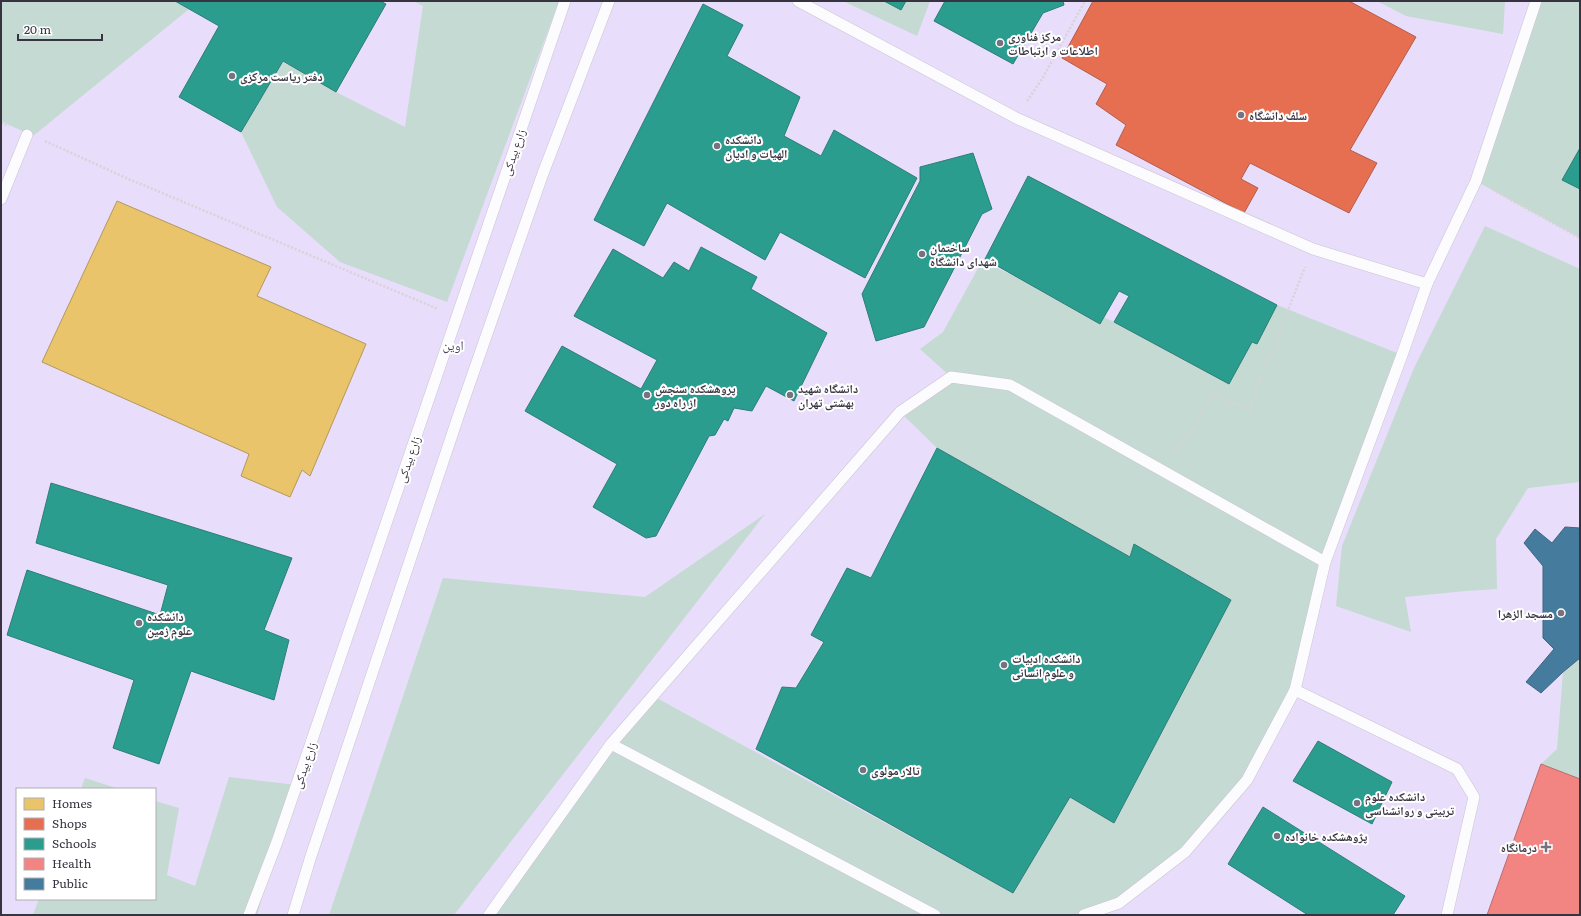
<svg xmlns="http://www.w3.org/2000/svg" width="1581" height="916" font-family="Literata,'Noto Naskh Arabic',serif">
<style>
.built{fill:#e8ddfa;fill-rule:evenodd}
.green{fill:#c4dad2}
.homes{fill:#e9c46a;stroke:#b4985d}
.shops{fill:#e76f51;stroke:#b25d4c}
.schools{fill:#2a9d8f;stroke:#2e7d77}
.health{fill:#f28482;stroke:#ba6c6e}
.public{fill:#457b9d;stroke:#416581}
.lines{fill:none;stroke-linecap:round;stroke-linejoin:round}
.service-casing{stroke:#cac5d2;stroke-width:12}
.path{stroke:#d6d4d8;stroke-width:2.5;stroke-dasharray:2 2;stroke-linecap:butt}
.service{stroke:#fcfbfe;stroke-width:11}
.poi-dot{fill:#777280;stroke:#fff;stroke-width:1.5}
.labels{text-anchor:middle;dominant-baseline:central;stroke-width:4;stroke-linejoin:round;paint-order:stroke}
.poi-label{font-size:12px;font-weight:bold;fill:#383340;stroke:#fff;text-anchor:start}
.street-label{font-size:12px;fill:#383340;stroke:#fff}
.neighbourhood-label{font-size:13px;fill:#4c425d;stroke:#fff}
</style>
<rect width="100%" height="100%" fill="#ece7f6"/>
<!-- built -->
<path class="built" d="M1,1H1580V915H1ZM17,789H155V899H17Z"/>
<!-- green -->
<g class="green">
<path d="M1,1H175L189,9L33,136L1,121Z"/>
<path d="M413,1H559L447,302L340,262L277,207L241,132L283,61L336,92L405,127L423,6Z"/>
<path d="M843,1H884L900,10L906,1H930L917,36Z"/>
<path d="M1377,1H1505L1503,34L1406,16Z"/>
<path d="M1536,1H1580V148L1563,180L1580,189V238L1476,181Z"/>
<path d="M1485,226L1580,269V482L1528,488L1496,539L1497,589L1465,591L1405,597L1411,632L1336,606L1342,546L1414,368Z"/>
<path d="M982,261L1114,322L1229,384L1252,342L1257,344L1277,305L1402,355L1325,562L1295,690L1247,780L1185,852L1119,903L1084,915H489L653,696L1013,893L1070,797L1114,823L1231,600L1134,545L1130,557L937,448L900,412L951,377L920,349L943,332Z"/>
<path d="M765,514L454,915H329L443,578L645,597Z"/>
<path d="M1580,658V779L1541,764L1557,749L1563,672Z"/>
<path d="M229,777L296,785L257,915H33L39,899H155V801L179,808L167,875L195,886Z"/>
<path d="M85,778L119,789H81Z"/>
</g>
<!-- homes -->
<path class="homes" d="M117,201L271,267L257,296L366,344L310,476L302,470L290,497L241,476L249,454L42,362Z"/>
<!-- shops -->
<path class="shops" d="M1093,1H1349L1416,37L1350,150L1377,163L1349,213L1250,163L1241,179L1258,188L1244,213L1116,145L1126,125L1096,104L1107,84L1062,58Z"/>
<!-- schools -->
<g class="schools">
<path d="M175,1H380L386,4L336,92L283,61L241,132L179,97L219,26Z"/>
<path d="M884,1H906L901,10Z"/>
<path d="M945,1H1063L1064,5L1043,13L1013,64L934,21Z"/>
<path d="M703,4L743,25L727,56L800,97L784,136L821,156L834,130L917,178L865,278L780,232L765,260L667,203L644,246L594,220Z"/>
<path d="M1580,148V189L1562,180Z"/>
<path d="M973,153L992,209L982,214L924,327L876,341L862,294L920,181V167Z"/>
<path d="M1028,176L1277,305L1257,344L1252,342L1229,384L1114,322L1129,296L1119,291L1100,324L985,259Z"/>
<path d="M701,247L757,277L751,289L827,333L794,401L766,386L752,411L734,408L728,421L724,419L715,435L709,436L656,536L646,538L593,507L617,464L525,411L562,346L641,389L657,360L574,316L613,249L663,278L674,262L689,271Z"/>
<path d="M937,448L1130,557L1134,544L1231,600L1114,823L1070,797L1013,893L756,749L782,687L796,688L824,642L811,635L847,568L871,578Z"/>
<path d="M51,483L292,558L264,630L289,640L274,700L191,671L159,764L113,748L134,680L7,635L27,570L160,615L168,585L36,543Z"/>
<path d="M1318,741L1392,782L1372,824L1293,781Z"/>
<path d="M1263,807L1405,896L1393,915H1308L1228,864Z"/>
</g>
<!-- health -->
<path class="health" d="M1541,764L1580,779V915H1487Z"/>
<!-- public -->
<path class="public" d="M1565,527L1580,528V658L1563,672L1541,693L1526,682L1554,649L1543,638V566L1524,543L1535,529L1552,543Z"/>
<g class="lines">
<defs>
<g id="service">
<path d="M798,1L1016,118L1313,249L1427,284"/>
<path d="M1,199L27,135"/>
<path d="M1295,690L1457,769L1474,797L1447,915"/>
<path d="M611,744L935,915"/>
<path d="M249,915L277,842L565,1"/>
<path d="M293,915L311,856L460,411L542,176L609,1"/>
<path d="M489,915L611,744L900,412L951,377L1010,385L1325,562"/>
<path d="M1084,915L1119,903L1185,852L1247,780L1295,690L1325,562L1402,355L1427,284L1476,181L1536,1"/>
</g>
</defs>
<!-- service casing -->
<use href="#service" class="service-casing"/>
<!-- path -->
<g class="path">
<path d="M1027,101L1042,79L1085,1"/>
<path d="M1,123L9,126"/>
<path d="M45,141L124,177L438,309"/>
<path d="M1493,190L1580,238"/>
<path d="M1174,453L1214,395L1249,409L1305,267"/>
</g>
<!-- service -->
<use href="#service" class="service"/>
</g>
<!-- markers -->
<g class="poi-dot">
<circle cx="1000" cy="43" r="4"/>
<circle cx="232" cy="76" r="4"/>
<circle cx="1241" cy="115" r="4"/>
<circle cx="717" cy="146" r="4"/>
<circle cx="922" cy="254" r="4"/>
<circle cx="647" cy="395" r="4"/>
<circle cx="790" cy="395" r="4"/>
<circle cx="1561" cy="613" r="4"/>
<circle cx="139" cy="623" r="4"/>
<circle cx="1004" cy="665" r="4"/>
<circle cx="863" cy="770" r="4"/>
<circle cx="1357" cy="803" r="4"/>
<circle cx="1277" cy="836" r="4"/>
<path d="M1544 841h4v4h4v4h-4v4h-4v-4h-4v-4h4z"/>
</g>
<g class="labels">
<!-- poi labels -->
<g class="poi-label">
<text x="1008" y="36">مرکز فناوری<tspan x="1008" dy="14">اطلاعات و ارتباطات</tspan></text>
<text x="240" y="76">دفتر ریاست مرکزی</text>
<text x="1249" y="115">سلف دانشگاه</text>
<text x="725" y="139">دانشکده<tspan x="725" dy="14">الهیات و ادیان</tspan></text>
<text x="930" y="247">ساختمان<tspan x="930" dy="14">شهدای دانشگاه</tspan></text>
<text x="655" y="388">پروهشکده سنجش<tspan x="655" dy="14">از راه دور</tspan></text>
<text x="798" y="388">دانشگاه شهید<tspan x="798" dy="14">بهشتی تهران</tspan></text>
<text x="1553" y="613" text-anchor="end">مسجد الزهرا</text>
<text x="147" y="616">دانشکده<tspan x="147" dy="14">علوم زمین</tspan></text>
<text x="1012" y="658">دانشکده ادبیات<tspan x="1012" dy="14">و علوم انسانی</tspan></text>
<text x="871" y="770">تالار مولوی</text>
<text x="1365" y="796">دانشکده علوم<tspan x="1365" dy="14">تربیتی و روانشناسی</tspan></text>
<text x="1285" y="836">پژوهشکده خانواده</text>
<text x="1537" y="847" text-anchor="end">درمانگاه</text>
</g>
<!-- street labels -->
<g class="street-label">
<text transform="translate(513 152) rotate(-71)">زارع بیدکی</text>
<text transform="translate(408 459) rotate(-71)">زارع بیدکی</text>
<text transform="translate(304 765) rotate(-71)">زارع بیدکی</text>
</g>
<!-- neighbourhood labels -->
<g class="neighbourhood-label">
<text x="453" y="344">اوین</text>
</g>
</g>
<!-- border -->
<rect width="1581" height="916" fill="none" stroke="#383340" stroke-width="4"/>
<!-- legend -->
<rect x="16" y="788" width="140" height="112" fill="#ffffff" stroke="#afadb3"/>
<rect x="24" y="798" width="20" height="12" fill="#e9c46a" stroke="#afadb3"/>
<text x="52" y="808" font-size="12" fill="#383340">Homes</text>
<rect x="24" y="818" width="20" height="12" fill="#e76f51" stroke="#afadb3"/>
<text x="52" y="828" font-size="12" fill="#383340">Shops</text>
<rect x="24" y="838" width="20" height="12" fill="#2a9d8f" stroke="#afadb3"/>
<text x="52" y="848" font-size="12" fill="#383340">Schools</text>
<rect x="24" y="858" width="20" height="12" fill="#f28482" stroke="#afadb3"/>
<text x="52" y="868" font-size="12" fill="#383340">Health</text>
<rect x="24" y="878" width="20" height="12" fill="#457b9d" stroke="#afadb3"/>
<text x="52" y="888" font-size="12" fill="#383340">Public</text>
<!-- scale -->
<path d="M18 34v6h84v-6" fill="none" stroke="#383340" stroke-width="2"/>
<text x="24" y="34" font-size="12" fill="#383340" stroke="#ffffff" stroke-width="3" paint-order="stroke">20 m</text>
</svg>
